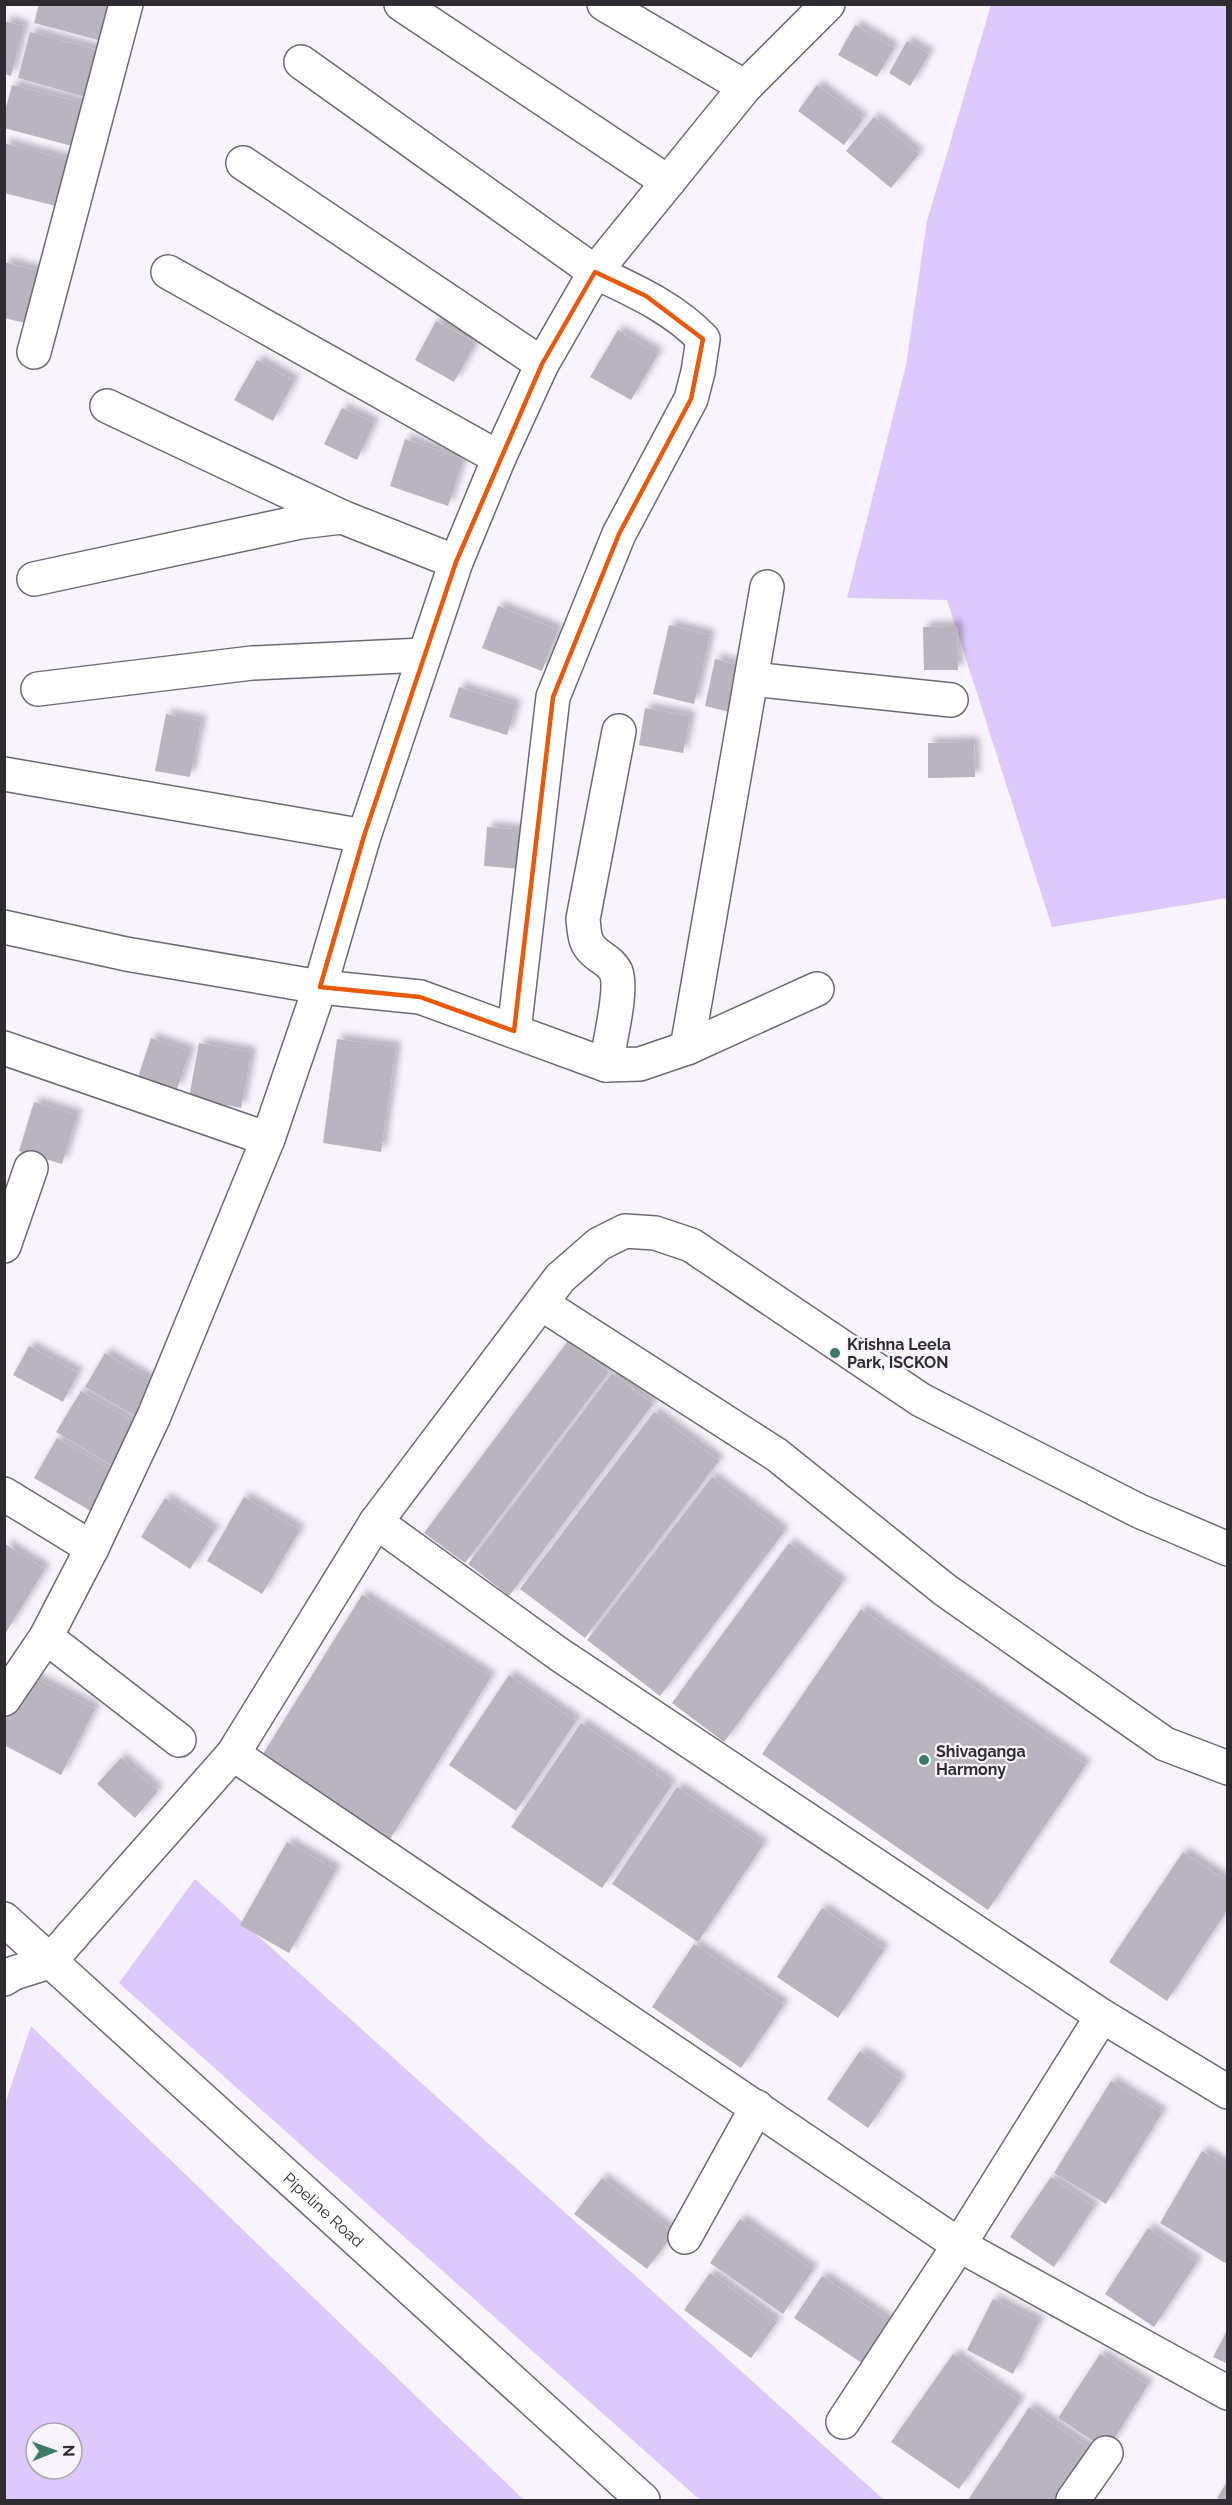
<svg xmlns="http://www.w3.org/2000/svg" width="1232" height="2505" font-family="Raleway,sans-serif">
<style>
.green{fill:#dec9fd;fill-rule:evenodd}
.building{fill:#b9b4c0;filter:url(#shadow)}
.lines{fill:none;stroke-linecap:round;stroke-linejoin:round}
.minor-casing{stroke:#6d6974;stroke-width:36}
.minor{stroke:#fff;stroke-width:33}
.marked{fill:none;stroke:#e8590c;stroke-width:4.5;stroke-linejoin:round}
.poi-dot{fill:#3e7b66;stroke:#f8f4fe;stroke-width:2}
.labels{text-anchor:middle;dominant-baseline:central;stroke-width:4.5;stroke-linejoin:round;paint-order:stroke}
.poi-label{font-size:16px;font-weight:bold;fill:#2e2c31;stroke:#f8f4fe;text-anchor:start}
.street-label{font-size:16px;fill:#2e2c31;stroke:#f8f4fe}
</style>
<defs>
<filter id="shadow"><feDropShadow dx="5.5" dy="-5.5" stdDeviation="3" flood-color="#0004"/></filter>
</defs>
<rect width="100%" height="100%" fill="#f8f4fe"/>
<!-- green -->
<g class="green">
<path d="M991,5H1227V898L1052,927L947,600L847,598L906,365L927,221Z"/>
<path d="M195,1879L884,2500H700L119,1983Z"/>
<path d="M31,2026L524,2500H5V2104ZM36,2433H72V2469H36Z"/>
</g>
<!-- building -->
<g class="building">
<path d="M39,4H112L102,41L34,23Z"/>
<path d="M4,21L24,26L11,76L4,74Z"/>
<path d="M855,25L894,48L877,77L838,55Z"/>
<path d="M30,32L98,50L85,97L18,78Z"/>
<path d="M907,41L929,54L910,86L889,73Z"/>
<path d="M12,85L83,103L72,146L4,128V115Z"/>
<path d="M817,85L863,119L844,145L798,111Z"/>
<path d="M874,117L919,154L891,188L846,151Z"/>
<path d="M4,143L68,160L56,206L4,193Z"/>
<path d="M4,262L39,271L25,323L4,318Z"/>
<path d="M436,321L476,343L454,382L415,360Z"/>
<path d="M618,330L658,354L631,400L590,377Z"/>
<path d="M257,360L294,381L273,421L234,400Z"/>
<path d="M342,408L374,423L357,460L324,444Z"/>
<path d="M405,439L463,459L448,506L390,486Z"/>
<path d="M498,606L558,630L542,671L482,648Z"/>
<path d="M669,625L710,635L694,704L653,694Z"/>
<path d="M957,626L958,670H924L923,627Z"/>
<path d="M715,659L744,666L734,713L705,706Z"/>
<path d="M459,687L516,705L507,735L449,717Z"/>
<path d="M645,708L690,716L683,753L639,745Z"/>
<path d="M166,714L201,721L190,777L155,771Z"/>
<path d="M974,742L975,777L928,778V743Z"/>
<path d="M487,827L525,830L522,869L484,866Z"/>
<path d="M151,1038L190,1051L177,1089L138,1077Z"/>
<path d="M337,1039L396,1047L381,1152L323,1143Z"/>
<path d="M199,1043L251,1052L241,1108L189,1098Z"/>
<path d="M34,1102L77,1115L62,1164L19,1151Z"/>
<path d="M568,1341L609,1372L465,1563L424,1533Z"/>
<path d="M29,1346L78,1373L63,1402L13,1375Z"/>
<path d="M105,1353L163,1388L144,1421L85,1387Z"/>
<path d="M612,1373L653,1404L509,1596L468,1564Z"/>
<path d="M81,1391L141,1426L116,1468L56,1432Z"/>
<path d="M654,1412L719,1461L585,1638L520,1589Z"/>
<path d="M57,1438L119,1474L96,1514L34,1478Z"/>
<path d="M712,1477L784,1532L660,1696L587,1640Z"/>
<path d="M244,1497L300,1530L262,1594L207,1561Z"/>
<path d="M165,1498L215,1530L190,1569L141,1537Z"/>
<path d="M789,1543L842,1583L724,1742L672,1703Z"/>
<path d="M5,1544L45,1569L5,1634Z"/>
<path d="M362,1595L491,1677L390,1839L261,1757Z"/>
<path d="M861,1609L1086,1765L988,1910L762,1754Z"/>
<path d="M29,1675L95,1709L61,1775L4,1745V1722Z"/>
<path d="M509,1675L576,1721L516,1811L449,1765Z"/>
<path d="M581,1723L672,1785L602,1888L511,1827Z"/>
<path d="M121,1758L158,1791L135,1818L97,1784Z"/>
<path d="M677,1787L763,1845L698,1942L612,1884Z"/>
<path d="M287,1842L336,1870L289,1953L240,1925Z"/>
<path d="M1183,1852L1228,1882V1909L1167,2001L1109,1962Z"/>
<path d="M822,1908L884,1950L838,2018L777,1977Z"/>
<path d="M694,1944L784,2005L741,2068L652,2007Z"/>
<path d="M860,2051L901,2080L868,2128L827,2099Z"/>
<path d="M1111,2081L1162,2113L1106,2204L1054,2173Z"/>
<path d="M1202,2151L1228,2166V2259L1225,2263L1160,2223Z"/>
<path d="M1051,2177L1094,2207L1054,2267L1010,2237Z"/>
<path d="M602,2178L674,2233L647,2269L574,2214Z"/>
<path d="M740,2219L813,2270L783,2314L710,2263Z"/>
<path d="M1148,2228L1197,2262L1154,2327L1105,2294Z"/>
<path d="M710,2273L777,2322L751,2358L684,2310Z"/>
<path d="M822,2276L893,2324L865,2365L794,2318Z"/>
<path d="M993,2299L1039,2322L1013,2374L967,2350Z"/>
<path d="M1228,2329V2364L1213,2357Z"/>
<path d="M953,2354L1020,2402L959,2489L891,2442Z"/>
<path d="M1100,2354L1148,2385L1107,2450L1058,2418Z"/>
<path d="M1029,2407L1093,2451L1060,2500H968Z"/>
<path d="M1228,2480V2500H1221L1217,2498Z"/>
</g>
<g class="lines">
<defs>
<g id="minor">
<path d="M401,4L668,182"/>
<path d="M604,4L745,87"/>
<path d="M301,62L595,272C633,290 674,308 703,339L698,372L691,399L619,534L553,697L514,1031"/>
<path d="M243,163L542,364"/>
<path d="M168,272L499,458"/>
<path d="M34,352L126,4"/>
<path d="M107,406L342,517L456,562"/>
<path d="M34,579L300,522L342,517"/>
<path d="M751,679L951,700"/>
<path d="M38,689L252,663L423,655"/>
<path d="M4,774L364,836"/>
<path d="M4,927L126,954L320,987L420,997L606,1065L640,1064L687,1048L817,989"/>
<path d="M4,1048L268,1139"/>
<path d="M687,1048L767,587"/>
<path d="M606,1065C609,1044 623,990 616,972C610,959 593,956 587,942C584,936 584,927 583,919L619,731"/>
<path d="M4,1246L31,1168"/>
<path d="M542,1304L777,1455L945,1590L1165,1744L1228,1768"/>
<path d="M4,1494L92,1548"/>
<path d="M376,1522L560,1655L1102,2016L1228,2092"/>
<path d="M46,1637L179,1740"/>
<path d="M4,1699L46,1637L92,1548L154,1416L268,1139L320,987L364,836L456,562L499,458L542,364L595,272L745,87L828,4"/>
<path d="M233,1754L959,2245L1228,2393"/>
<path id="s1" d="M4,1919L643,2500"/>
<path d="M4,1979L14,1973L49,1962L233,1754L376,1522L560,1278L599,1244L625,1231L655,1233L691,1245L921,1400L1139,1511L1228,1549"/>
<path d="M685,2237L757,2107"/>
<path d="M843,2422L959,2245L1102,2016"/>
<path d="M1073,2500L1106,2453"/>
</g>
</defs>
<!-- minor casing -->
<use href="#minor" class="minor-casing"/>
<!-- minor -->
<use href="#minor" class="minor"/>
</g>
<!-- marked area -->
<path class="marked" d="M595,272L646,296L703,339L691,399L619,534L553,697L514,1031L420,997L320,987L364,836L456,562L542,364Z"/>
<!-- markers -->
<g class="poi-dot">
<circle cx="835" cy="1353" r="6"/>
<circle cx="924" cy="1760" r="6"/>
</g>
<g class="labels">
<!-- poi labels -->
<g class="poi-label">
<text x="847" y="1344">Krishna Leela<tspan x="847" dy="18">Park, ISCKON</tspan></text>
<text x="936" y="1751">Shivaganga<tspan x="936" dy="18">Harmony</tspan></text>
</g>
<!-- street labels -->
<g class="street-label">
<text stroke="none"><textPath href="#s1" startOffset="432">Pipeline Road</textPath></text>
</g>
</g>
<!-- border -->
<rect width="1232" height="2505" fill="none" stroke="#2e2c31" stroke-width="12"/>
<!-- north arrow -->
<g transform="translate(54 2451) rotate(89)"><circle r="28" fill="#f8f4fe" stroke="#a7a4ac" stroke-width="1.5"/>
<path d="M0-4.5L10 22L0 15L-10 22Z" fill="#3e7b66"/>
<text y="-9" font-size="16" font-weight="bold" text-anchor="middle" fill="#2e2c31">N</text>
</g>
</svg>
